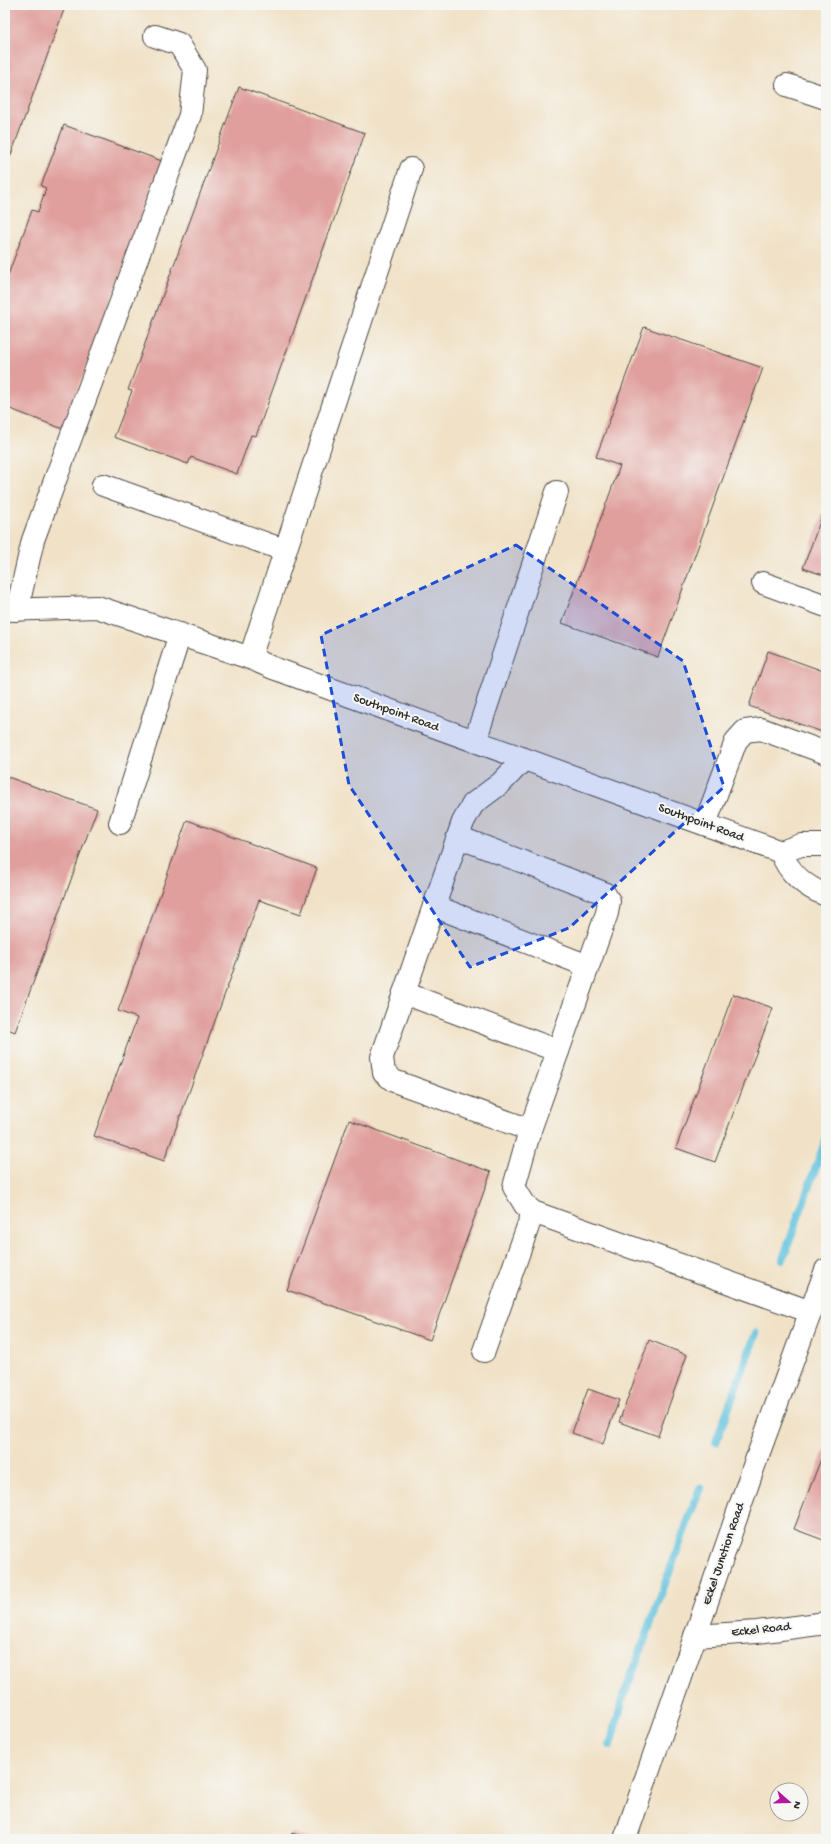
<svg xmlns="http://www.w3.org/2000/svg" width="831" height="1844" font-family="'Gochi Hand',sans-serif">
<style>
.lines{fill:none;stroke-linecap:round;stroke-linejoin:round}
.stream{stroke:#5fc2dd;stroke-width:8}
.building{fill:#e09f9c}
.minor-casing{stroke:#494642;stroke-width:24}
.minor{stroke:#fff;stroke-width:22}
.marked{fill:#1d4ed8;fill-opacity:0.2;stroke:#1d4ed8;stroke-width:3;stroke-dasharray:8 5;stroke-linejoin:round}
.labels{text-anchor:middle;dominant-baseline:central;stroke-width:4;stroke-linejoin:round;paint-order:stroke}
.street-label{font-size:13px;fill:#2b2b2b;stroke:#f6f6f2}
</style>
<rect width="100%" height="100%" fill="#f6f6f2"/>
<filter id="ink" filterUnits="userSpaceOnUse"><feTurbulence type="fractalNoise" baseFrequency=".025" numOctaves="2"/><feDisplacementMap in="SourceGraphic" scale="8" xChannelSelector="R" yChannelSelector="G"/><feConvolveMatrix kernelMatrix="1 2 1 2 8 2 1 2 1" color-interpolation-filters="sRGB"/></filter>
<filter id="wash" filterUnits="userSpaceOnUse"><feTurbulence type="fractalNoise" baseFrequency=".012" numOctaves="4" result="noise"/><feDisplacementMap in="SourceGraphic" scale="16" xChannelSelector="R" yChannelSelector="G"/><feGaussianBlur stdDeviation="0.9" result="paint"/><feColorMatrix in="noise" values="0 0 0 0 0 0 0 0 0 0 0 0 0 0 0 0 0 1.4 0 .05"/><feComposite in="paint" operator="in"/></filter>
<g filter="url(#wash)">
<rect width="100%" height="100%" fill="#f1e2c7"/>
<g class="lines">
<!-- stream -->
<g class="stream">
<path d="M783,1259L826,1139"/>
<path d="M716,1442L756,1333"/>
<path d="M610,1745L624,1696L700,1488"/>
</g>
</g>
<g id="blocks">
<!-- building -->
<g class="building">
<path d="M5,5H60L65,7L5,171Z"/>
<path d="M239,87L365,133L256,436L251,435L237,474L191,457L188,464L114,437L132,391L128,390Z"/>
<path d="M64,125L162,161L63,429L5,407V283L32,210L38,212L46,188L41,186Z"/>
<path d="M644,327L763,368L658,657L562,623L620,466L596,457Z"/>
<path d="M826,505V576L803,568Z"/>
<path d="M768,651L826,672L825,733L749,706Z"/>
<path d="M5,776L97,809L15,1032L5,1028Z"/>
<path d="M187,820L317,868L301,914L259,900L164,1161L94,1136L137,1018L118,1011Z"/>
<path d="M733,994L773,1008L715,1162L676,1148Z"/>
<path d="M349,1120L491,1172L430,1340L287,1290Z"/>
<path d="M649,1340L687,1355L658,1436L619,1422Z"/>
<path d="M588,1389L619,1400L603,1444L572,1433Z"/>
<path d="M826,1446V1541L794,1529Z"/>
<path d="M292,1833L309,1839H290Z"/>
</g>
</g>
</g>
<g filter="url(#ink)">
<use href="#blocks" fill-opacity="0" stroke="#494642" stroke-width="1"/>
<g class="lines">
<defs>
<g id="minor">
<path d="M787,85L826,98"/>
<path d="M103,485L284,550"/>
<path d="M763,583L826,606"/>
<path d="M5,610L97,607L250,658L273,668L781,852L801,845H826"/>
<path d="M17,610L33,540L190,115L195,70L179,44L155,36"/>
<path d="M250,658L411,169"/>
<path d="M475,741L557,492"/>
<path d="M524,759L501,783L473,804L463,822L382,1057L384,1073L394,1081L530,1130L514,1187L525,1205L533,1212L811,1312"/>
<path d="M120,823L180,634"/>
<path d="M705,824L736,741L745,731L761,729L826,753"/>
<path d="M458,837L604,893L609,901L607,913L530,1130"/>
<path d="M781,852C788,872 805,887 826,895"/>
<path d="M434,906L588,966"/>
<path d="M404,993L558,1051"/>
<path d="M484,1351L533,1212"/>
<path d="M695,1636L757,1632L826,1623"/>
<path d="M625,1839L755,1463L826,1270"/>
</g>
</defs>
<!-- minor casing -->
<use href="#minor" class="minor-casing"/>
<!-- minor -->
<use href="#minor" class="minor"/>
</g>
</g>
<!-- marked area -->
<path class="marked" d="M516,545L683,661L724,787L569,928L470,967L349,785L321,635Z"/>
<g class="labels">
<!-- street labels -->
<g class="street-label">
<text transform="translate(396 713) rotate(20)">Southpoint Road</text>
<text transform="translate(701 823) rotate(20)">Southpoint Road</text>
<text transform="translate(724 1554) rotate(-71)">Eckel Junction Road</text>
<text transform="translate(761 1630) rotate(-6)">Eckel Road</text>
</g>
</g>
<!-- margin -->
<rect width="831" height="1844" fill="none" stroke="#f6f6f2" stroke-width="20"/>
<!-- north arrow -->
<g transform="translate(789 1802) rotate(110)"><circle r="19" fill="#f6f6f2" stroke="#a5a5a2"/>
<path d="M0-3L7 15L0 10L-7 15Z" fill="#b5179e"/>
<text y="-6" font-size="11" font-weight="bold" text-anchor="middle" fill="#2b2b2b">N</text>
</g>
</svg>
